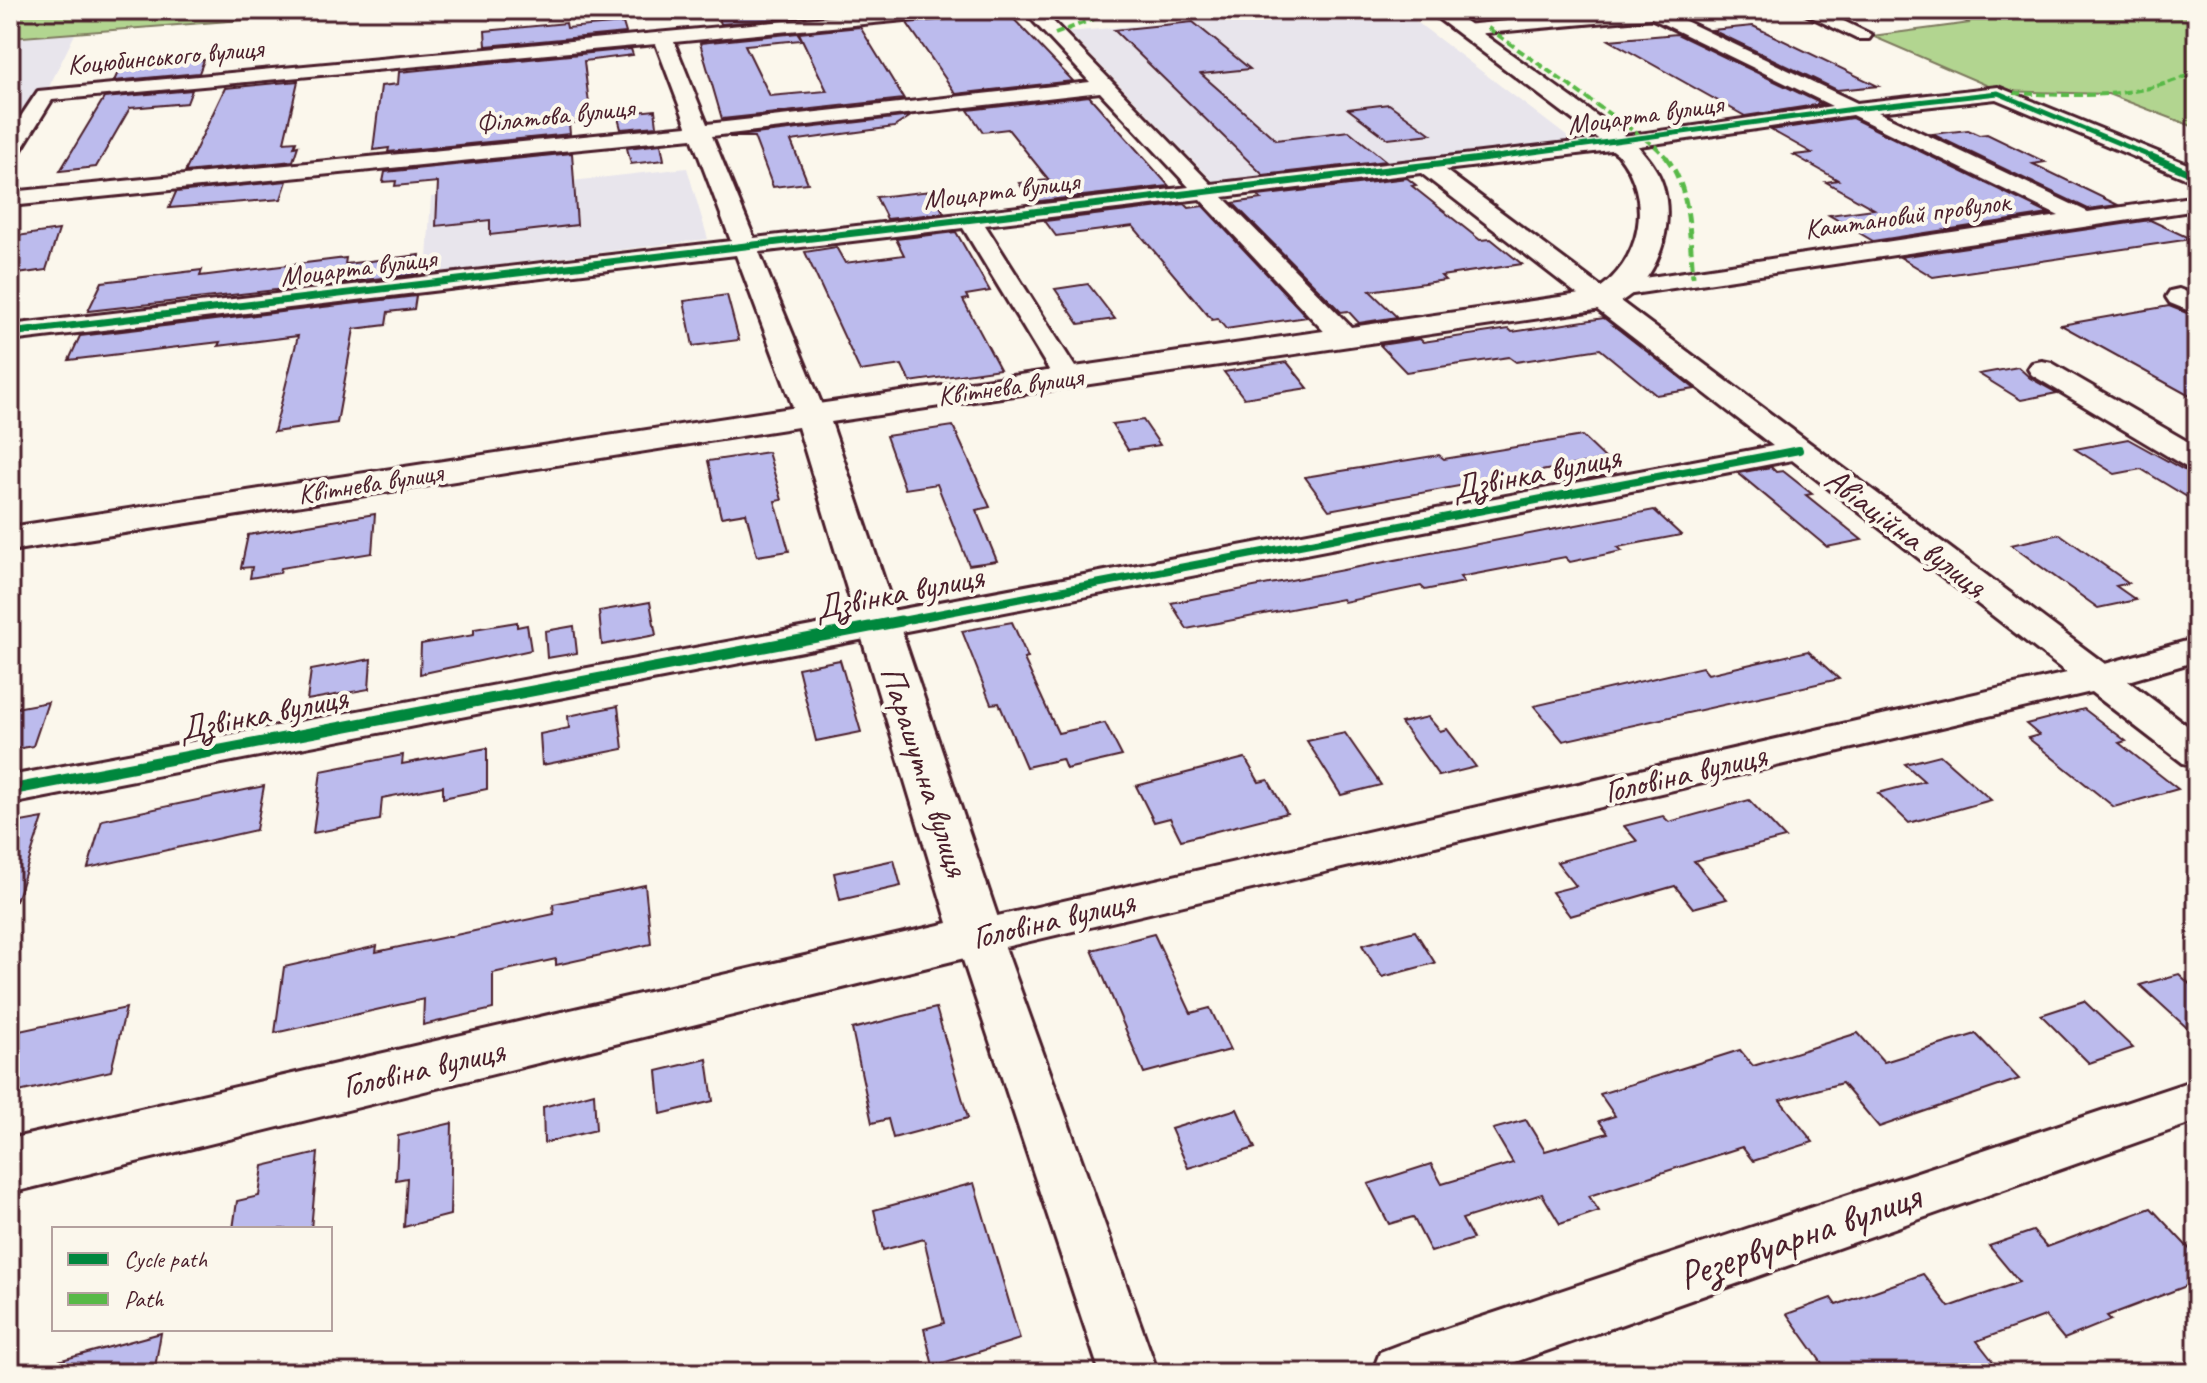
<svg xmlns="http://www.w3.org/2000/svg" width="2207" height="1383" font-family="Caveat,sans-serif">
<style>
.built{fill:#e8e5ec}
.green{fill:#b2d590;stroke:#7e7a5e;stroke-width:2}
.building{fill:#bcbbed;stroke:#4a1f2b;stroke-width:2}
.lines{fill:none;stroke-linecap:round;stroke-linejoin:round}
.minor-casing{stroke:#4a1f2b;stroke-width:6}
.major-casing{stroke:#4a1f2b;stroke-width:6}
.minor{fill:#fbf7ec;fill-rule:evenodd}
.major{fill:#fbf7ec;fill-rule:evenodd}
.quiet-far1{stroke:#58b947;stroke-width:4;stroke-dasharray:8 4;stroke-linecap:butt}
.quiet{stroke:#58b947;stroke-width:5;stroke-dasharray:10 5;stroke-linecap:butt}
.cycleway-far3-casing{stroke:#fbf7ec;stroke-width:8}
.cycleway-far2-casing{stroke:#fbf7ec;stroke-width:10}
.cycleway-far1-casing{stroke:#fbf7ec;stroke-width:12}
.cycleway-casing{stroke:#fbf7ec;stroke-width:16}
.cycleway-far3{stroke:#00873e;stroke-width:5}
.cycleway-far2{stroke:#00873e;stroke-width:7}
.cycleway-far1{stroke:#00873e;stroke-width:8}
.cycleway{stroke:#00873e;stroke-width:11}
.labels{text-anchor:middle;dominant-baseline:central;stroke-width:8;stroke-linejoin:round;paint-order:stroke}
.far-street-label{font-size:28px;fill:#4a1f2b;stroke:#fbf7ec}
.street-label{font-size:34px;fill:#4a1f2b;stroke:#fbf7ec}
.near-street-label{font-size:40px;fill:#4a1f2b;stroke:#fbf7ec}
</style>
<rect width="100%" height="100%" fill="#fbf7ec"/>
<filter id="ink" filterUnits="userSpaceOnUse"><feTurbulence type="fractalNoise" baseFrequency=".0125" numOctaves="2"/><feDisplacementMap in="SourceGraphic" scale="16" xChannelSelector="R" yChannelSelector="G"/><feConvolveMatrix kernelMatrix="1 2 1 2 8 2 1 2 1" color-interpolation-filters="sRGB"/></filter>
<g filter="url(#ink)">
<!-- built -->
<g class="built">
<path d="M1302,10H1401L1573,141L1213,181L1068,32Z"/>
<path d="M76,32L45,95L10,150V38Z"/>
<path d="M687,168L708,239L426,274L431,197Z"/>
</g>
<!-- green -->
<g class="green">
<path d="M10,10H370L10,38Z"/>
<path d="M1935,10H2197V128L2108,94L2000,91L1872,36L1970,23Z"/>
</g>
<!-- building -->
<g class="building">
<path d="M787,12L790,18L721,24L719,18Z"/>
<path d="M1008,13L1073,81L956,94L907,23Z"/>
<path d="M1193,22L1250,69L1201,74L1276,140L1349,131L1386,161L1263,175L1114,30Z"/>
<path d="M566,23L567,28L623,23L626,33L486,46L485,31Z"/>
<path d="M1753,26L1878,86L1837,90L1712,30Z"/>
<path d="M860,27L904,99L722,119L700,43L798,33L802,40L745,45L770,96L827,91L799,33Z"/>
<path d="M1677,34L1822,104L1745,116L1609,40Z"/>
<path d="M631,49L633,55L584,61L591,121L569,123L570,134L388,152L389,148L373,150L381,86L398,84L399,72Z"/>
<path d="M204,60L199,73L114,81L119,70L126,69L129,65L135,68Z"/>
<path d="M298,81L284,142L296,141L294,147L298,146L293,161L185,172L225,88Z"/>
<path d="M192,90L187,103L130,108L96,167L60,171L104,98Z"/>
<path d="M1089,96L1169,186L1032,202L1019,183L1049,180L1008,129L983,132L968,110Z"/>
<path d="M1389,104L1431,134L1388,139L1348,109Z"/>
<path d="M655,110L657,126L621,129L617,114Z"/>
<path d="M911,116L894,127L791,141L808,183L773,187L754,137H729Z"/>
<path d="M1852,118L2049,214L1873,241L1829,215L1874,209L1826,182L1838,180L1794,155L1812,153L1771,130Z"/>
<path d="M1968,130L1979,135L1987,134L2045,162L2033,164L2118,205L2088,209L1932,134Z"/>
<path d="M661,144L664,160L631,164L627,148Z"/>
<path d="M572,153L577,225L490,235V220L436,226L438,182L395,186L396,181L383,182L385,172Z"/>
<path d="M1407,178L1416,185L1412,186L1480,240L1491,239L1522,264L1441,276L1445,280L1370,291L1397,317L1359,323L1348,311L1341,312L1233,203L1261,199L1258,196Z"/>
<path d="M287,181L281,199L169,208L176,192Z"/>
<path d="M931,191L944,213L887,219L876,197Z"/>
<path d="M1185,204L1189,208L1203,206L1307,317L1226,329L1218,319L1212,320L1133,226L1056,236L1045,221Z"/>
<path d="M2150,220L2191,239L1933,277L1900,257Z"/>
<path d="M59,230L46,270L10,275V237Z"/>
<path d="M956,232L990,291L966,295L968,299L963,300L1000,369L910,382L902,365L860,371L805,252L836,247L845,263L904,255L896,239Z"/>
<path d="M420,255L418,274L88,311L102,282L202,270L200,276L346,258L345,264Z"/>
<path d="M1088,284L1115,319L1079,324L1055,289Z"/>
<path d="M727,295L739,340L693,346L684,301Z"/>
<path d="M416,296L414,309L388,312L386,325L354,329L337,423L274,432L298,336L218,346L220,342L69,360L80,336Z"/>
<path d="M2169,306L2197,317V400L2061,325Z"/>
<path d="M1604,318L1695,389L1656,395L1600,349L1516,362L1509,357L1406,372L1380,345L1420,339L1423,342L1509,329L1512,332Z"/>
<path d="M1287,362L1308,388L1244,398L1224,372Z"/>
<path d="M2018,367L2030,378L2057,393L2021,400L1979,374Z"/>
<path d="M1143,420L1160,445L1128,450L1112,424Z"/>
<path d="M953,426L990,507L976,510L997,561L969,565L937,484L905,489L886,436Z"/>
<path d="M1582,436L1606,459L1329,510L1305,477L1439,455L1444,459Z"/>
<path d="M2128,439L2184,470L2197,472V503L2141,469L2115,474L2075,449Z"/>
<path d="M768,452L782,500L775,501L789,551L757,556L746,513L721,517L708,461Z"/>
<path d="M1771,467L1776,472L1783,471L1812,494L1806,495L1862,540L1827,547L1738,473Z"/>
<path d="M1654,510L1681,535L1618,547L1622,551L1570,562L1565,557L1460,577L1464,582L1425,590L1421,586L1344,602L1342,599L1187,629L1171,603Z"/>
<path d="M375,514L372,553L281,568L280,573L250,578L252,567L241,568L248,535Z"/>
<path d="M2060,534L2129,583L2116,586L2136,600L2098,608L2011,545Z"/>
<path d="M650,602L656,635L602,645L599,611Z"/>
<path d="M517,622V627L527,625L531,650L420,674L421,644L474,635V629Z"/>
<path d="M1012,622L1028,658L1024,659L1058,733L1105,723L1122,756L1066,769L1062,759L1026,767L999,703L991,704L962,631Z"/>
<path d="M574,626L577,653L547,658L545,631Z"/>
<path d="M1808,651L1839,679L1563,741L1534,706L1702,667L1708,674Z"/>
<path d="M371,659L369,689L307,700L311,670Z"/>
<path d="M840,660L861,732L816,741L798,668Z"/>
<path d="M48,702L33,746L10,750V709Z"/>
<path d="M618,706L623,749L542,765L540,734L569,728L568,716Z"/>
<path d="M2084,709L2126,741L2119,743L2178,789L2114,807L2028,738L2039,735L2026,724Z"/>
<path d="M1428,717L1440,731L1447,729L1476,767L1439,776L1401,723Z"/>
<path d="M1345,733L1381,785L1341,795L1307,741Z"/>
<path d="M487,748V789L443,798V786L382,798L380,820L313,833L321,771L403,755L402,764Z"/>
<path d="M1940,755L1991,800L1909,823L1878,793L1924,781L1905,764Z"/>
<path d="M1245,758L1259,782L1268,780L1287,813L1181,840L1170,818L1154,822L1136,786Z"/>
<path d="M264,786L256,830L88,868L102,820Z"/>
<path d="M1749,800L1785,838L1694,861L1727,899L1693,908L1675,886L1570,916L1552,892L1576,886L1557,862L1637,841L1624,826L1663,816L1669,822Z"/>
<path d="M43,818L16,901L10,900V824Z"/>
<path d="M894,860L901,886L840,900L834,873Z"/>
<path d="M645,885L651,944L556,965V959L493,973V1009L423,1025L424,999L275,1033L284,967L377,946L376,952L554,914L553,904Z"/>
<path d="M1415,931L1435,963L1382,977L1362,945Z"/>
<path d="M1154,934L1191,1013L1210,1008L1230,1050L1144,1073L1092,950Z"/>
<path d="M2179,974L2197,991V1037L2140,985Z"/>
<path d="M2084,1001L2133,1048L2089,1063L2041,1015Z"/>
<path d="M126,1008L111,1071L10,1094V1033Z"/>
<path d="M936,1008L968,1118L893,1138L888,1119L872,1123L852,1029Z"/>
<path d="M1858,1033L1884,1062L1976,1034L2019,1079L1879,1127L1842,1083L1780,1100L1813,1142L1753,1161L1742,1147L1589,1196L1599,1211L1560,1224L1542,1194L1462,1219L1473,1239L1431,1252L1413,1217L1389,1224L1368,1184L1431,1164L1442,1184L1513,1163L1493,1129L1526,1120L1545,1151L1608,1133L1599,1121L1615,1116L1600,1094L1740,1050L1753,1066Z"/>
<path d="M707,1059L713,1101L661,1114L657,1071Z"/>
<path d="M594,1093L596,1130L544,1143L543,1107Z"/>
<path d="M1237,1109L1255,1148L1188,1168L1171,1129Z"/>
<path d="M452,1123L450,1215L404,1227L407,1178L396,1180L398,1136Z"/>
<path d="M318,1153L311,1229H233L237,1201L259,1196L263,1166Z"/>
<path d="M974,1183L1020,1339L933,1366L924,1329L944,1323L924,1239L883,1250L874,1210Z"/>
<path d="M2151,1208L2197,1257V1282L2107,1316L2111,1320L2064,1339L2045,1316L1977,1341L2002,1373H1829L1787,1314L1831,1298L1836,1305L1923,1274L1949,1307L2019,1282L1989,1246L2033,1231L2047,1247Z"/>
<path d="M161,1333L154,1373H48L47,1364Z"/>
</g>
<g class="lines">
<defs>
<g id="minor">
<path d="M902,10H967L958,15L674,42L707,124L1090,82L1023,10H1042L1211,184L1619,137L1832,106L1651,18L1464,35L1455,30L1464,25L1627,10H1682L1680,15L1675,16L1857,103L1998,87L2197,168V183L1996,99L1878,112L2088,212L2197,196V210L1626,295L1617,292L1613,287L1617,282L2059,216L1852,115L1619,149L1445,170L2105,664L2197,638V661L2128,681L2197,733V766L2183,763L2091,692L1005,947L1158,1373H1100L955,936L962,924L2067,673L1792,460L10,804V776L1773,446L1421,173L1223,197L1355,331L1359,337L1355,343H1335L1200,199L985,225L1082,378L1078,384L1068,387L1058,384L1054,378L963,228L759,252L826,415L821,421L811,424L801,421L796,415L736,255L10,341V325L731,241L692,138L10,206V192L687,126L656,44L52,100L18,155L10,156V133L38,91ZM1100,92L1189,187L754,238L712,136Z"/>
<path d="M1797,10H1821L1872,35L1869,39H1857Z"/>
<path d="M2179,289L2197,296V314L2170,303L2166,297L2170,291Z"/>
<path d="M2042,361L2052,363L2197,447V469L2186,467L2032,375L2028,369L2032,363Z"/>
<path d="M2197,1079V1121L1484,1373H1372L1380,1352L1401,1344Z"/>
</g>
<path id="major" d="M1427,10H1450L1636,144C1647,157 1658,169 1663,186C1677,233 1652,297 1602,309L831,422L1004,936L997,950L10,1193V1139L948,923L798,427L10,551V527L811,405L1594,292C1642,263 1654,198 1618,154Z"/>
</defs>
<!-- minor casing -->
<use href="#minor" class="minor-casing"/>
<!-- major casing -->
<use href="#major" class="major-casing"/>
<!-- minor -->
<use href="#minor" class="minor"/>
<!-- major -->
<use href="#major" class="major"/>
<!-- quiet-far1 -->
<g class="quiet-far1">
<path d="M1488,28L1656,147L1668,159"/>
<path d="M1055,34L1116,10"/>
<path d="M2014,93C2077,96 2139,100 2197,71"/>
</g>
<!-- quiet -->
<path class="quiet" d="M1666,157C1692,191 1689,236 1693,277"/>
<defs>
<path id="cycleway-far3" d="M1481,159L1854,109L1998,93L2157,159"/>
<g id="cycleway-far2">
<path d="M2152,157L2197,176"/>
<path d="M10,333L1497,157"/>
</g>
<path id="cycleway-far1" d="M891,623L1799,450"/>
<path id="cycleway" d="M10,790L901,621"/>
</defs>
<!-- cycleway-far3 casing -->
<use href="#cycleway-far3" class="cycleway-far3-casing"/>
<!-- cycleway-far2 casing -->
<use href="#cycleway-far2" class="cycleway-far2-casing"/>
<!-- cycleway-far1 casing -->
<use href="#cycleway-far1" class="cycleway-far1-casing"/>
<!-- cycleway casing -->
<use href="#cycleway" class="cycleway-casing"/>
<!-- cycleway-far3 -->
<use href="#cycleway-far3" class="cycleway-far3"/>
<!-- cycleway-far2 -->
<use href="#cycleway-far2" class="cycleway-far2"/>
<!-- cycleway-far1 -->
<use href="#cycleway-far1" class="cycleway-far1"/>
<!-- cycleway -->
<use href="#cycleway" class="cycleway"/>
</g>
</g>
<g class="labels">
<!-- far-street labels -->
<g class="far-street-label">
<text transform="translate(165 56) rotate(-5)">Коцюбинського вулиця</text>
<text transform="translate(1645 114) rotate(-8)">Моцарта вулиця</text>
<text transform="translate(555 115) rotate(-6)">Філатова вулиця</text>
<text transform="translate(1001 190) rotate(-7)">Моцарта вулиця</text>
<text transform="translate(1907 215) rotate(-8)">Каштановий провулок</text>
<text transform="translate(358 267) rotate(-7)">Моцарта вулиця</text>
<text transform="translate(1010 386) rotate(-8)">Квітнева вулиця</text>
<text transform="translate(370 483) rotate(-9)">Квітнева вулиця</text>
</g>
<!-- street labels -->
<g class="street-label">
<text transform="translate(1536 472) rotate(-11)">Дзвінка вулиця</text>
<text transform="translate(1906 532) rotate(37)">Авіаційна вулиця</text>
<text transform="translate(899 592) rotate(-11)">Дзвінка вулиця</text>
<text transform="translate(263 713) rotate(-11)">Дзвінка вулиця</text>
<text transform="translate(925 771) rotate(72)">Парашутна вулиця</text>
<text transform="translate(1685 773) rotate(-13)">Головіна вулиця</text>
<text transform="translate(1053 919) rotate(-13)">Головіна вулиця</text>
<text transform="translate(423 1068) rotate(-13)">Головіна вулиця</text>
</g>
<!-- near-street labels -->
<g class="near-street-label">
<text transform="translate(1799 1236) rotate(-19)">Резервуарна вулиця</text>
</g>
</g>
<!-- margin -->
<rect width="2207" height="1383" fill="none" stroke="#fbf7ec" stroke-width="40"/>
<rect x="20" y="20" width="2167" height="1343" fill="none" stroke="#4a1f2b" stroke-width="3" filter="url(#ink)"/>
<!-- legend -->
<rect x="52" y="1227" width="280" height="104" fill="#fbf7ec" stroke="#b4a19f" stroke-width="2"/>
<rect x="68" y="1253" width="40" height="12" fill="#00873e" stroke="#b4a19f" stroke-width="2"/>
<text x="124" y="1267" font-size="24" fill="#4a1f2b">Cycle path</text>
<rect x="68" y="1293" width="40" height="12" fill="#58b947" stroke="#b4a19f" stroke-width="2"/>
<text x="124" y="1307" font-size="24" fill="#4a1f2b">Path</text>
</svg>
